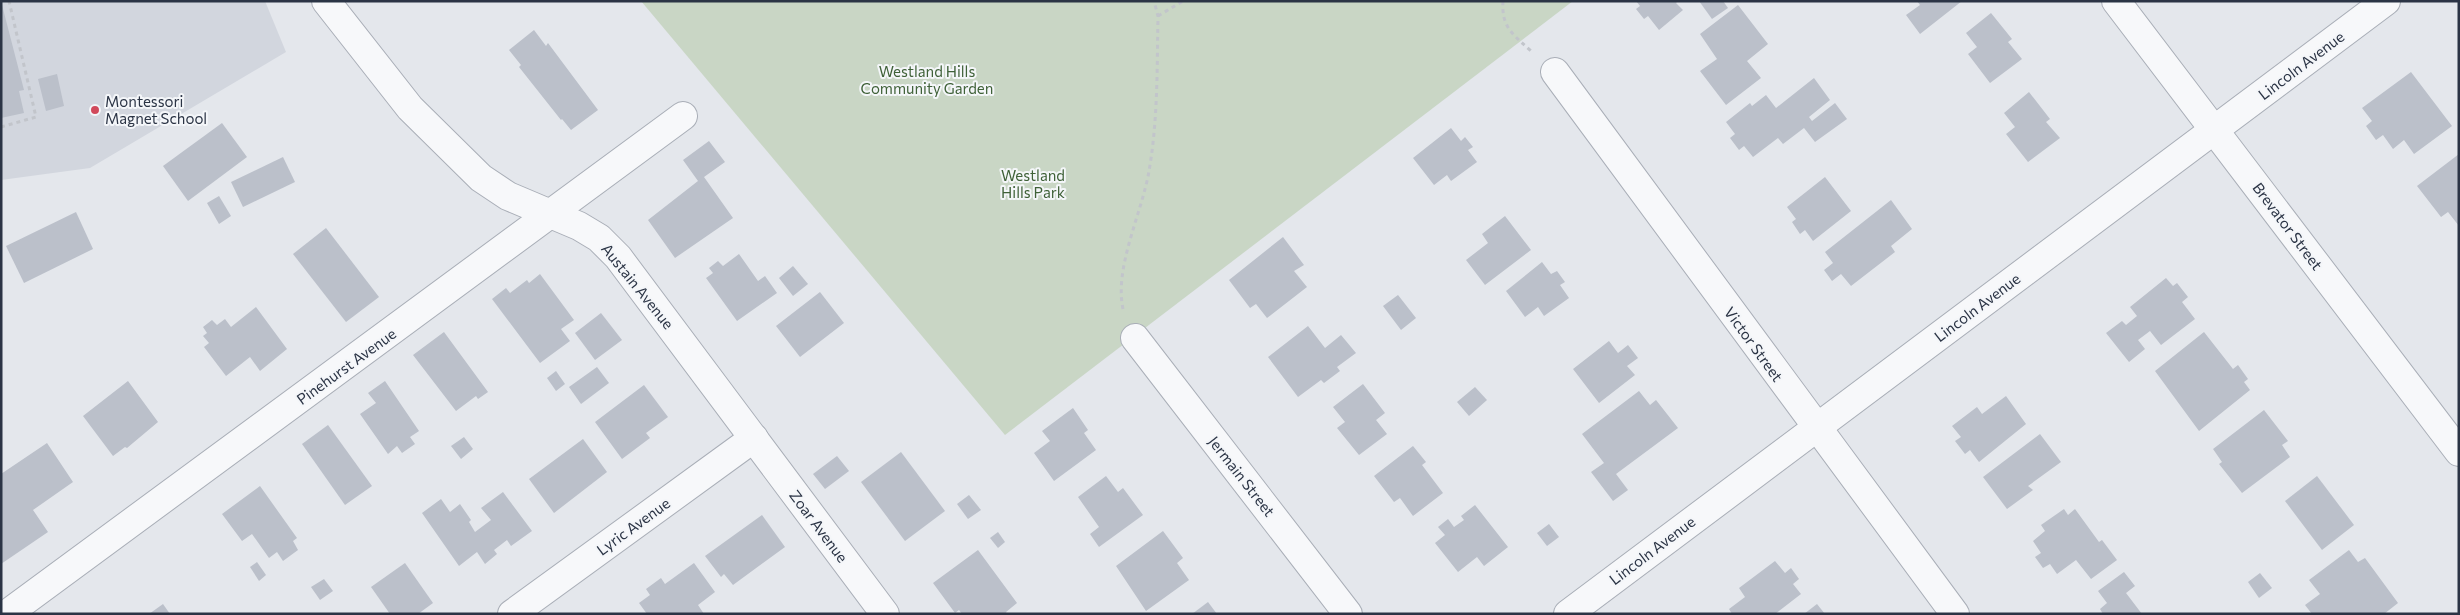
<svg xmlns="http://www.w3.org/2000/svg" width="2460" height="615" font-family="Commissioner,sans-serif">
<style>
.built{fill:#d2d6de}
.green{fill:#c9d6c5}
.building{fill:#bbc0ca}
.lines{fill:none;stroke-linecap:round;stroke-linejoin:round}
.minor-casing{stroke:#a9aeb7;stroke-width:30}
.path{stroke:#c2c5cb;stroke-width:3;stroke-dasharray:4 4;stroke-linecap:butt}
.minor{stroke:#f7f8fa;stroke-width:28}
.poi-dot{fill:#d1495b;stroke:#f4f6f9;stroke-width:2}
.labels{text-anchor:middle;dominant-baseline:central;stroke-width:4;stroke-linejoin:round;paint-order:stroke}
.street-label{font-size:15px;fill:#2b3445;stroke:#f4f6f9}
.park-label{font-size:15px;fill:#3f6138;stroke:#f4f6f9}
.poi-label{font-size:15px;fill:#2b3445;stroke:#f4f6f9;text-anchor:start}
</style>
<rect width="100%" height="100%" fill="#e4e7ec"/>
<!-- built -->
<path class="built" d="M1,1H265L286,52L90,168L1,180Z"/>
<!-- green -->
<path class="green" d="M641,1H1573L1005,435Z"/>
<!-- building -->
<g class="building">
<path d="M1,1L24,90L19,91L24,113L1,118Z"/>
<path d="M1636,1H1678L1676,3L1683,10L1659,30L1648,16L1644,19L1636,9L1640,6Z"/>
<path d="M1699,1H1723L1728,8L1712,19Z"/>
<path d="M1917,1H1962L1920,34L1906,15L1920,5Z"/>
<path d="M1738,5L1768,44L1747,61L1761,78L1726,105L1700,71L1717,59L1700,34Z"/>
<path d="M1991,13L2012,39L2008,42L2022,59L1990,83L1968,54L1977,47L1966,33Z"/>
<path d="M534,30L546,46L548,43L598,110L571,130L562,119L561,120L519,67L521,65L509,50Z"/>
<path d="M2411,72L2452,126L2414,154L2404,140L2393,149L2383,135L2376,140L2366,126L2372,121L2362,108Z"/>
<path d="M57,74L64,106L46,111L38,79Z"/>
<path d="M1814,78L1830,100L1809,117L1812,121L1835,103L1847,119L1815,142L1804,128L1783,144L1778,138L1753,157L1744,146L1739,150L1730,138L1735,134L1726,122L1750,103L1752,106L1766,95L1776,108Z"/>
<path d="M2029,92L2050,119L2046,122L2060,138L2028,162L2006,134L2015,127L2004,113Z"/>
<path d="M222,123L247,157L188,201L163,166Z"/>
<path d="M1451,128L1461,141L1465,137L1473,147L1468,150L1477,162L1451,181L1447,175L1434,185L1413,158Z"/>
<path d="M709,141L725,162L704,177L733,218L675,258L648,220L698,181L683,160Z"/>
<path d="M2459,154V226L2448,212L2441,217L2417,186Z"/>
<path d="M283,157L295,182L243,207L231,182Z"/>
<path d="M1825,177L1851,211L1813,241L1805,230L1800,234L1792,222L1796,219L1787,207Z"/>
<path d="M219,196L231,216L219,224L207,203Z"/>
<path d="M1891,200L1912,229L1891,246L1895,252L1851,286L1841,274L1832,281L1824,270L1833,263L1825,252Z"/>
<path d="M76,212L93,249L24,283L6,246Z"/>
<path d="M1505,216L1531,250L1485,285L1466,260L1488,243L1482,234Z"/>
<path d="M326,228L379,297L346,322L293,254Z"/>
<path d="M1283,237L1304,265L1294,271L1307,287L1267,318L1256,304L1250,308L1229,280Z"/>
<path d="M739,254L758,281L765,276L777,293L737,321L706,278L713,273L709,268L718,261L723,266Z"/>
<path d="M1542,262L1551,274L1557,271L1565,282L1560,285L1569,298L1544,316L1538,307L1525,317L1506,291Z"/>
<path d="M793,266L808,284L793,296L779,278Z"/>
<path d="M540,274L574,320L561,329L570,341L540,363L492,299L506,288L510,293L527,280L529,283Z"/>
<path d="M2166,278L2173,286L2177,283L2188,297L2182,302L2195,319L2161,345L2150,331L2138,340L2145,349L2129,362L2106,333L2122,321L2126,325L2137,316L2130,307Z"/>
<path d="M820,292L844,323L800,357L776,326Z"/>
<path d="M1398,295L1416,318L1401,330L1383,306Z"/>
<path d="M256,307L287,349L260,371L250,357L226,376L204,347L209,343L203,336L207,333L203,327L212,320L217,325L225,319L231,327Z"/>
<path d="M601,313L622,340L595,360L575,333Z"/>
<path d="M1308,326L1325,348L1341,335L1356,353L1337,367L1340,371L1324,383L1321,380L1298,397L1268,357Z"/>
<path d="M444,332L488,392L478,399L476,396L456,411L413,355Z"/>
<path d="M2204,332L2233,369L2238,365L2248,379L2244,382L2250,390L2199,431L2155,371Z"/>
<path d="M1609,341L1618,353L1628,345L1638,358L1627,366L1635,375L1599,403L1573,369Z"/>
<path d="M597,367L609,383L581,404L569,387Z"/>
<path d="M556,371L565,384L556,391L547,378Z"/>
<path d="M128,381L158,422L127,448L125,447L113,456L83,416Z"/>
<path d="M385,381L419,431L410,437L415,444L402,453L397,446L388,454L360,414L376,403L368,393Z"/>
<path d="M1363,384L1385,413L1376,420L1387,434L1359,455L1337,428L1345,422L1333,407Z"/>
<path d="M644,385L668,417L646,433L650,438L622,459L595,422Z"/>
<path d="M1475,387L1487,400L1469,416L1457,402Z"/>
<path d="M1639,391L1650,405L1656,400L1678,428L1616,474L1628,490L1613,501L1591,472L1604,463L1582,434Z"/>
<path d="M2006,396L2026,424L1979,462L1970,450L1965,454L1955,441L1961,437L1952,426L1977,407L1982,414Z"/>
<path d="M1073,408L1088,430L1084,433L1096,450L1054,481L1034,453L1050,441L1042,431Z"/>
<path d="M2264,410L2288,441L2282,445L2290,457L2242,493L2219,464L2222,462L2213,449Z"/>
<path d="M328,425L372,486L345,505L302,444Z"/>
<path d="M2040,434L2061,462L2028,486L2033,490L2007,509L1983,477Z"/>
<path d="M464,437L473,449L461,459L451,446Z"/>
<path d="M583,439L607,472L554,513L529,479Z"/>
<path d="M47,443L73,482L33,510L48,532L1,564V474Z"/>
<path d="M1413,446L1426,462L1422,465L1443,493L1413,516L1400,498L1394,502L1374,476Z"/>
<path d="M901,452L945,511L905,541L861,482Z"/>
<path d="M837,456L849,471L825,489L813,474Z"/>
<path d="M1106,476L1118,492L1123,488L1143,515L1099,547L1090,534L1099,527L1078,497Z"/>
<path d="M2317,476L2354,525L2322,550L2285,501Z"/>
<path d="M260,486L297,538L293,541L298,550L283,561L277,552L269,558L252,534L242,541L222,514Z"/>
<path d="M503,492L532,531L511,546L507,540L494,550L497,554L485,564L477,552L459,566L422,513L441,499L450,512L460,504L471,520L469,522L475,532L491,520L481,508Z"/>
<path d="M969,495L981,510L968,519L957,504Z"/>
<path d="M1475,505L1508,547L1484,566L1477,557L1458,572L1435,543L1445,535L1438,527L1448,519L1454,527L1464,520L1461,516Z"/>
<path d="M2064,509L2068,515L2075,509L2099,542L2102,540L2117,560L2091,579L2076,560L2057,574L2050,564L2043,568L2035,557L2041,553L2033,541L2045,531L2041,525Z"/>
<path d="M762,515L785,547L733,585L724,574L721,577L705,556Z"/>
<path d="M1549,524L1559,537L1547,546L1537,533Z"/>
<path d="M1163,531L1183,558L1177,563L1189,580L1146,611L1116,566Z"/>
<path d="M998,532L1005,542L998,548L990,538Z"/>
<path d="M978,550L1017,603L1006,612L1007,614H962L959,610L955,613L933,583Z"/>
<path d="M2349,550L2358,562L2365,558L2398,603L2384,614H2312L2305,605L2320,594L2309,580Z"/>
<path d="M1775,561L1785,573L1791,568L1799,579L1793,584L1801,594L1775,614H1732L1729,609L1745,597L1739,588Z"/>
<path d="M257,562L266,575L259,581L250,567Z"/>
<path d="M405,563L433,603L418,614H390L371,587Z"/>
<path d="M694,563L715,592L698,605L704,614H647L639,603L650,595L646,589L661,578L665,584Z"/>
<path d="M2124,572L2135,586L2126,593L2142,614H2103L2100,609L2107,603L2098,591Z"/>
<path d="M2260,573L2272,588L2259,598L2248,582Z"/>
<path d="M324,579L333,591L320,600L311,587Z"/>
<path d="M1208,602L1217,614H1192Z"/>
<path d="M163,604L170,614H149Z"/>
<path d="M1817,604L1825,614H1804Z"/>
</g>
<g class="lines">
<defs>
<g id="minor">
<path d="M326,1L410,108L481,178L508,196L579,226L599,238L618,257L885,614"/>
<path d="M2116,1L2459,452"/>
<path d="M1555,72L1955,614"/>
<path d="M1135,338L1348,614"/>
<path d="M7,614L683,116"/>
<path d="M512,614L754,438"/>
<path d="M1568,614L2386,1"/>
</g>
</defs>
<!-- minor casing -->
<use href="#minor" class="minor-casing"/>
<!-- path -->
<g class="path">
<path d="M1503,1C1501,28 1514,35 1532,52"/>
<path d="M1158,16L1183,1"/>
<path d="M1,127L36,117L9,1"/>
<path d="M1123,309C1114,267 1142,213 1149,171C1158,120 1157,67 1158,16L1154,1"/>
</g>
<!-- minor -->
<use href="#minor" class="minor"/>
</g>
<!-- markers -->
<circle class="poi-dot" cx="95" cy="110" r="5"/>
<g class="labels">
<!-- street labels -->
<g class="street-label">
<text transform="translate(2301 65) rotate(-37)">Lincoln Avenue</text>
<text transform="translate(2288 226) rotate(53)">Brevator Street</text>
<text transform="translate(638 286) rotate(51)">Austain Avenue</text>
<text transform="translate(1977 307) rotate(-37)">Lincoln Avenue</text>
<text transform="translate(1754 344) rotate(54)">Victor Street</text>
<text transform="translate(346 366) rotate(-36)">Pinehurst Avenue</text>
<text transform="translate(1242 476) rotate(52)">Jermain Street</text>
<text transform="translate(633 526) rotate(-36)">Lyric Avenue</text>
<text transform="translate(819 526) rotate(53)">Zoar Avenue</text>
<text transform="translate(1652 550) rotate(-37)">Lincoln Avenue</text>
</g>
<!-- park labels -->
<g class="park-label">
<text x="927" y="71">Westland Hills<tspan x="927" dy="17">Community Garden</tspan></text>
<text x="1033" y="175">Westland<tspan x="1033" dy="17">Hills Park</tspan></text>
</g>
<!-- poi labels -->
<g class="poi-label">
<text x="105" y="101">Montessori<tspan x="105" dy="17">Magnet School</tspan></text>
</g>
</g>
<!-- border -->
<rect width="2460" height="615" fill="none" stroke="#2b3445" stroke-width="5"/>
</svg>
